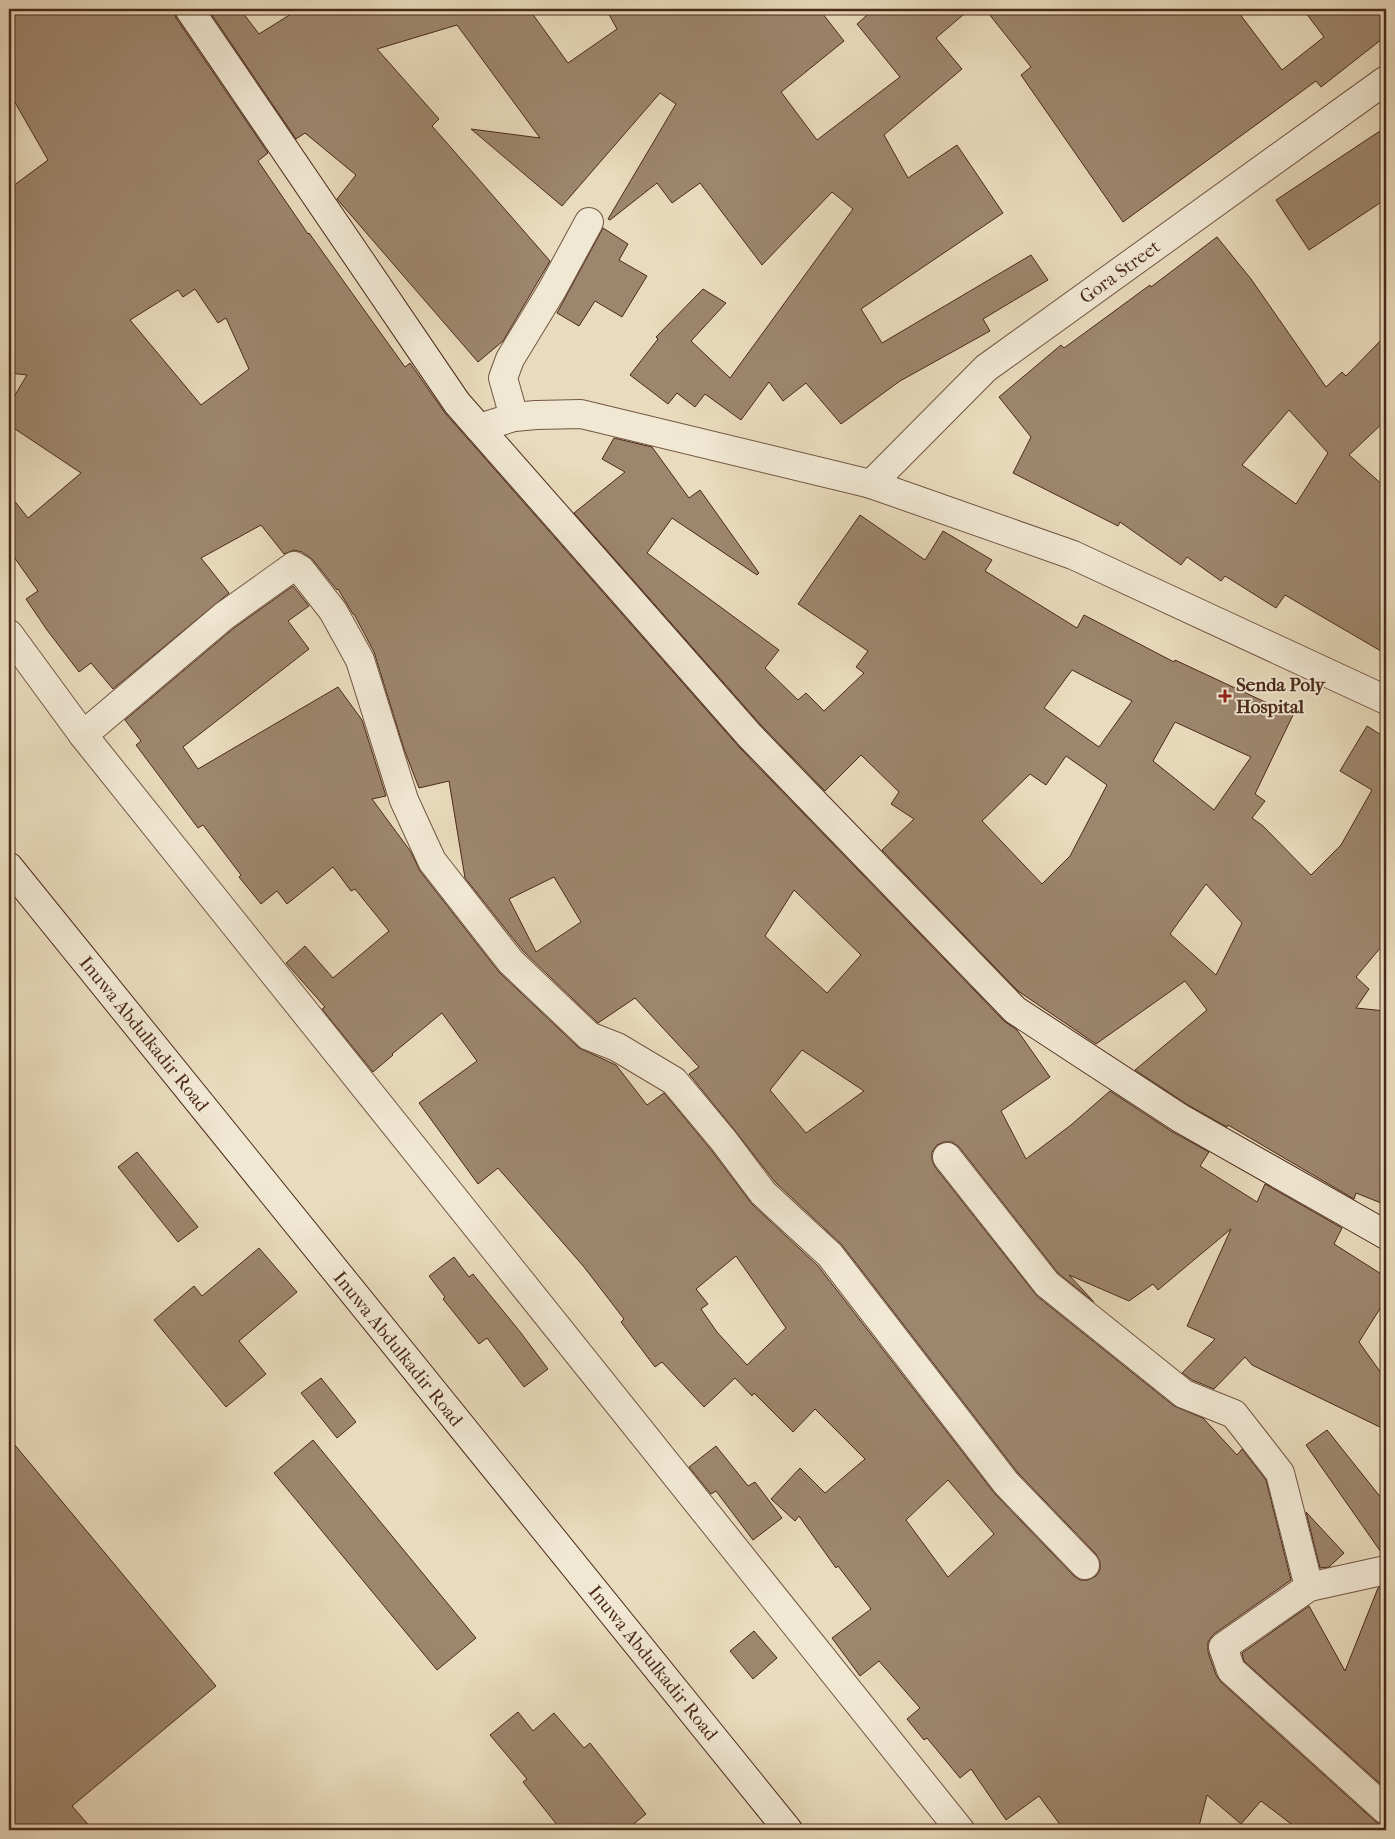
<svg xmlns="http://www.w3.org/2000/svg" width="1395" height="1839" font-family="'IM FELL French Canon',serif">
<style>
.building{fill:#9d866e;stroke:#4a2919;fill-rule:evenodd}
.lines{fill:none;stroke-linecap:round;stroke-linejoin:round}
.street-casing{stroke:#725642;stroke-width:30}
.secondary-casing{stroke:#4a2919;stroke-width:30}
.street{stroke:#f1e8d4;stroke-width:28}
.secondary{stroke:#f1e8d4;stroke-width:28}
.poi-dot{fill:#8f2418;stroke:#f1e8d4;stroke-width:2}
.labels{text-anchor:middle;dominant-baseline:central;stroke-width:4;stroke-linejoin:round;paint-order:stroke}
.street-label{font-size:19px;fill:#4a2919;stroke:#f1e8d4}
.poi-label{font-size:19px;font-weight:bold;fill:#4a2919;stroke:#f1e8d4;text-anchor:start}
</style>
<rect width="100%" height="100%" fill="#e9dbbd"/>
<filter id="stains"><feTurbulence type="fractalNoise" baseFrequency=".004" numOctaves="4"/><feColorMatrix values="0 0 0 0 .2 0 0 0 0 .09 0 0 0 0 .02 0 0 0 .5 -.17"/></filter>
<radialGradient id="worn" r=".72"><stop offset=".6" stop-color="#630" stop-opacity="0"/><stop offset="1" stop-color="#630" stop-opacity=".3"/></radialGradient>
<!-- building -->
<g class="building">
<path d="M9,9H174L176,18L268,153L258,161L308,234L309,233L405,367L410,363L445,413L739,747L1004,1021L1017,1030L1050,1077L1001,1111L1026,1159L1071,1125L1110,1091L1171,1131L1209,1152L1200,1166L1257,1202L1265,1184L1342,1228L1334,1244L1386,1277V1299L1359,1342L1386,1380V1430L1252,1365L1245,1357L1214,1389L1192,1380L1182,1373L1215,1339L1187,1326L1231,1229L1158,1290L1153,1284L1129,1301L1069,1275L1094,1302L1058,1273L959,1147L952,1142H944L937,1145L932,1152V1160L935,1167L1037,1296L1174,1406L1203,1418L1237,1455L1242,1449L1266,1480L1291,1580L1214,1634L1208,1642V1652L1216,1675L1221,1682L1376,1822L1386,1825V1830H1299L1261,1801L1241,1824L1207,1795L1198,1830H1064L1039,1796L1006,1820L971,1769L960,1778L927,1738L924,1740L907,1719L920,1708L879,1661L860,1676L832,1638L871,1609L838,1566L836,1568L799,1516L795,1521L771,1499L800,1468L825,1493L865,1459L815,1409L793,1432L754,1393L752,1396L735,1378L704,1407L662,1362L655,1367L621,1322L624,1319L584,1267L498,1168L478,1184L419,1103L477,1061L442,1013L392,1054L393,1055L373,1072L322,1009L325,1007L286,963L305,946L333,978L389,931L355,889L351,891L333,867L287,904L277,891L261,904L239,877L241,875L203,825L198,828L136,745L141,741L125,720L234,628L293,586L309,606L288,621L309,649L183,747L198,769L338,687L362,720L386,796L372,799L411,852L420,871L499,972L579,1048L616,1065L647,1105L664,1093L712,1151L752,1204L818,1266L995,1494L1074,1576L1080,1580H1088L1096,1576L1100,1570V1562L1096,1554L1018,1473L842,1245L775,1182L736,1132L689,1074L699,1067L635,998L598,1023L523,951L465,878L449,781L419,788L404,749L374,652L354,614H353L338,589L337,590L313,560L302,552L294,550L284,554L261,525L201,558L229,593L113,689L91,663L79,672L47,630L26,599L38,591L9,550V494L28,518L81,473L9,425V405L27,375L9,373V189L48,160L9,92ZM195,289L218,323L226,318L249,369L201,405L130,320L178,290L183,297ZM554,877L581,922L536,952L509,899ZM794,890L861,955L827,993L765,936ZM802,1050L864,1091L806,1133L770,1090ZM736,1256L786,1328L747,1365L717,1332L701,1309L708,1304L696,1289ZM948,1480L994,1534L948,1577L906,1520Z"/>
<path d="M208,9H240L259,34L299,9H529L568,63L617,29L606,9H819L844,41L781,92L817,140L900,77L857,24L874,9H970L936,38L962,69L884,135L908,178L957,145L1003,213L861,309L882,343L1031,255L1048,280L983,319L990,331L900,381L841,424L806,383L783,401L769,382L741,420L705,394L695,407L677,393L668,404L630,375L658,339L656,337L703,289L726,303L691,341L730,378L853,209L832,192L762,265L700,183L672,203L657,183L610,220L608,219L676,104L660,93L562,206L471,129L540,138L457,25L377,49L439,119L432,126L550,261L503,341L478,362L337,199L356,175L305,133L296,139Z"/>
<path d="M985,9H1236L1282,70L1324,37L1303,9H1386V36L1321,87L1316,81L1123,222L1021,75L1031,67Z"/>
<path d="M1386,127V199L1309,250L1276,200Z"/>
<path d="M603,228L628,244L619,260L647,276L622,317L595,301L579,326L557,313Z"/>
<path d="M1217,237L1251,279L1326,387L1342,372L1346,376L1386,335V420L1349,455L1386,488V654L1285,595L1276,608L1225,576L1221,581L1187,557L1181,565L1120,522L1118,526L1013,473L1031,437L999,397L1061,345L1064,348L1150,285L1151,287ZM1289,410L1328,453L1296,504L1242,465Z"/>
<path d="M614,438L652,447L689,498L700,490L759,573L757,575L672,518L647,553L779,650L765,668L798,700L806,693L824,711L864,673L856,667L868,651L798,604L860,515L925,560L943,531L992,560L985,571L1077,628L1084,615L1174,662L1175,660L1293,715L1255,794L1265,801L1252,818L1263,826L1311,875L1341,845L1372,790L1340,771L1367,726L1386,738V941L1356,977L1369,989L1356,1008L1386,1011V1205L1356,1193L1354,1199L1228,1125L1227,1127L1188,1105L1135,1070L1207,1010L1185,981L1096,1044L1018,991L882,850L914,819L891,804L899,792L861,755L825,791L761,725L574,513L625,472L602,459ZM1072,670L1132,701L1099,747L1044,708ZM1175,722L1251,757L1214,810L1153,761ZM1066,756L1107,785L1070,856L1042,884L982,821L1030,774L1046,785ZM1206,884L1242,923L1216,975L1170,934Z"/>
<path d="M137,1152L198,1227L178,1242L118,1167Z"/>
<path d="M259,1248L297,1292L239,1341L266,1374L226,1407L154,1320L194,1286L202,1296Z"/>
<path d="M454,1257L469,1277L473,1274L521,1333L548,1369L524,1387L487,1338L479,1344L443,1299L445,1297L429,1276Z"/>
<path d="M321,1378L356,1422L337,1438L301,1393Z"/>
<path d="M1327,1430L1386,1504V1555H1383L1306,1445Z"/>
<path d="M9,1438L216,1686L72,1806L93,1830H9Z"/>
<path d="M313,1440L476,1638L437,1670L274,1473Z"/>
<path d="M716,1446L748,1486L755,1482L782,1518L753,1540L716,1491L711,1494L689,1467Z"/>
<path d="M1306,1512L1344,1553L1329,1567L1320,1568Z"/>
<path d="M1386,1586V1789L1244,1661L1242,1653L1309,1606L1345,1671L1378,1588Z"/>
<path d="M754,1631L777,1658L753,1679L730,1651Z"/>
<path d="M518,1712L533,1731L554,1713L584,1748L590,1743L646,1814L626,1830H561L523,1782L527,1779L490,1735Z"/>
</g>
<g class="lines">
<defs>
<g id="street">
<path d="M514,417L503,378L510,359L552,290L589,222"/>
<path d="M479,428L514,417L536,415L581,414L871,484L1073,555L1386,700"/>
<path d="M871,484L986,368L1386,80"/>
<path d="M9,634L83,735L960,1830"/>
<path d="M83,735L224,616L294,566L301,570L333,611L360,660L404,800L432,861L511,962L589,1036L617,1047L674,1081L724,1141L763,1193L830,1255L1006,1483L1085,1565"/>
<path d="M947,1157L1047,1284L1184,1394L1234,1414L1280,1473L1309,1587"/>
<path d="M1386,1570L1309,1587L1223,1647L1231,1670L1386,1810"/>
</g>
<g id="secondary">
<path d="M189,9L457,403L750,736L1015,1010L1180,1118L1386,1235"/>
<path d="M9,867L788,1830"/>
</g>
</defs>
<!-- street casing -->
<use href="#street" class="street-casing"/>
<!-- secondary casing -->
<use href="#secondary" class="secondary-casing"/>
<!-- street -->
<use href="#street" class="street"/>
<!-- secondary -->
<use href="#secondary" class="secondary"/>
</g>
<!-- markers -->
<path class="poi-dot" d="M1222.5 688.5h5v5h5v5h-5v5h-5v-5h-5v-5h5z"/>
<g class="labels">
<!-- street labels -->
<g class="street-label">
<text transform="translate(1120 272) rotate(-36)">Gora Street</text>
<text transform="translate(144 1034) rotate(51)">Inuwa Abdulkadir Road</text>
<text transform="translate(398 1349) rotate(51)">Inuwa Abdulkadir Road</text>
<text transform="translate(653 1663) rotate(51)">Inuwa Abdulkadir Road</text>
</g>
<!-- poi labels -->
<g class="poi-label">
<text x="1236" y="685">Senda Poly<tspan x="1236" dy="22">Hospital</tspan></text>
</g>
</g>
<!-- margin -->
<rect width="1395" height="1839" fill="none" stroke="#e9dbbd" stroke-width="30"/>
<rect x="10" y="10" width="1375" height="1819" fill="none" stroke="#4a2919" stroke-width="2.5"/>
<rect x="15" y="15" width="1365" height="1809" fill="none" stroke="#4a2919"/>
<rect width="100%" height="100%" filter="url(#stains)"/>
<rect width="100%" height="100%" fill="url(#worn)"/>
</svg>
